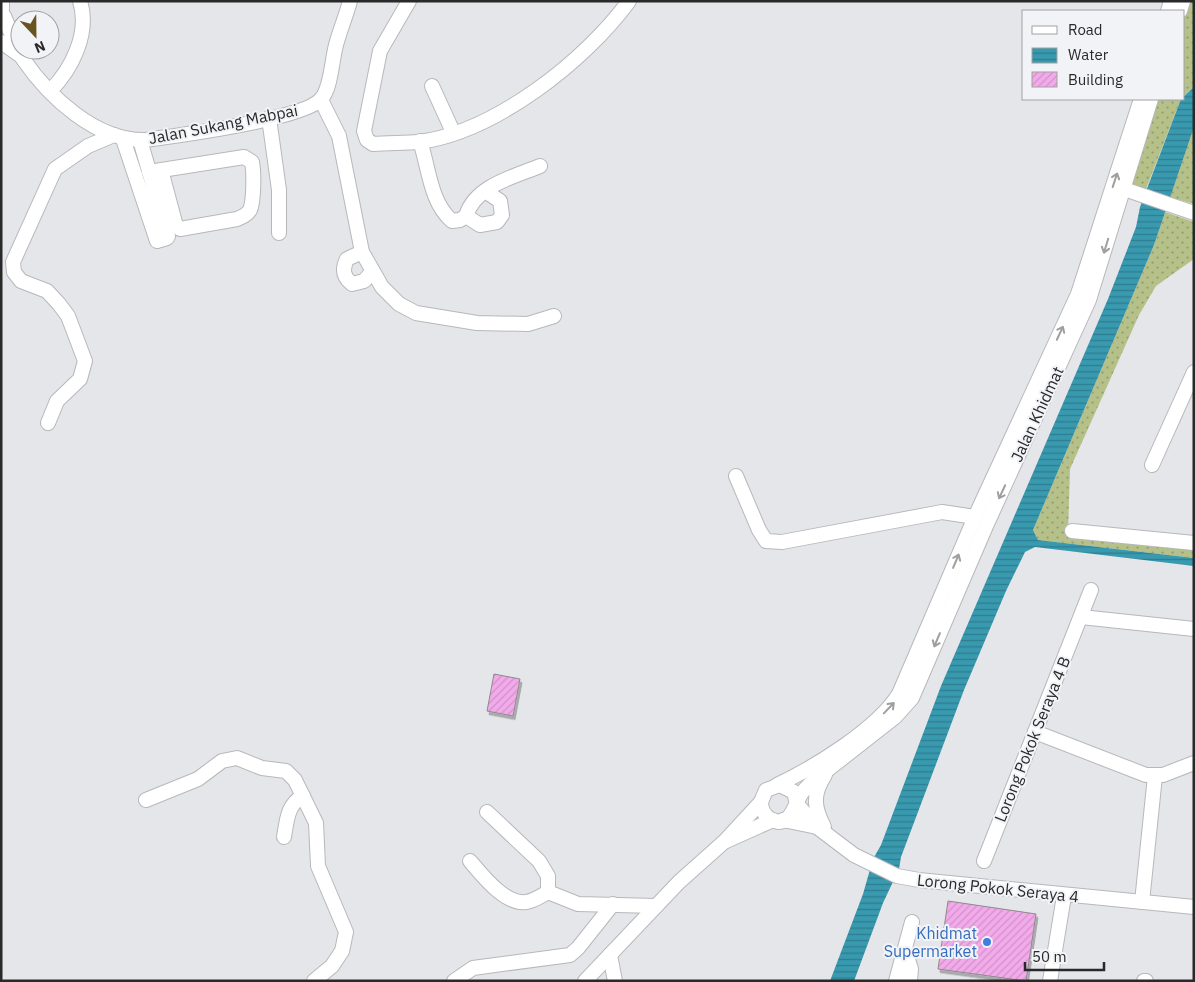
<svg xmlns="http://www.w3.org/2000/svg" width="1195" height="982" font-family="'IBM Plex Sans',sans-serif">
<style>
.grass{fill:url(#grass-dots)}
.water{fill:url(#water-rules)}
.building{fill:url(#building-hatch);stroke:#8d8a8c;filter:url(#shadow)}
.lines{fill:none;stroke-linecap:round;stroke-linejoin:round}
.minor-casing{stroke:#b7b8bb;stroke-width:16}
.minor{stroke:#fff;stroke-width:14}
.oneway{stroke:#9f9f9f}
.shop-dot{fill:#3f7fe0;stroke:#f2f3f6;stroke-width:2}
.labels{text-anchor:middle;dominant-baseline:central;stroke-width:4;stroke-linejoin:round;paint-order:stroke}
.street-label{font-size:16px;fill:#29292a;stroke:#f2f3f6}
.shop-label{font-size:16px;fill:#366cbe;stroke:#f2f3f6;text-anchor:end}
</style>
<defs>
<pattern id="grass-dots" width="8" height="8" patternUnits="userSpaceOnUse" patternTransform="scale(1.25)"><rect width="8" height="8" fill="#b5c188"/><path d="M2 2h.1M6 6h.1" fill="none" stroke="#939d6f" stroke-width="1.8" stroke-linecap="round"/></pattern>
<pattern id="water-rules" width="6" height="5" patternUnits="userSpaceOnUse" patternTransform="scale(1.25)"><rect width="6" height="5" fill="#3899af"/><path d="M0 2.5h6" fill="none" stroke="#2f7d8f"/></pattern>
<pattern id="building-hatch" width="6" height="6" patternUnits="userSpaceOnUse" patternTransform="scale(1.25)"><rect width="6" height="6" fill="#f2aaea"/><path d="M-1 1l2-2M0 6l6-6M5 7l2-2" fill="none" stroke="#d092c9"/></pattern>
<filter id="shadow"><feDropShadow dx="2" dy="3.5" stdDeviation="0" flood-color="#0004"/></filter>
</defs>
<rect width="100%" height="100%" fill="#e5e6e9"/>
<!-- grass -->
<g class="grass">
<path d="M1186,1H1194V87L1184,96V11Z"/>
<path d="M1155,99H1181L1146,189L1141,187L1140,190L1132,186L1131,172Z"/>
<path d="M1194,127V204L1170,197Z"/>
<path d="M1165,212L1194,222V259L1156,286L1139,315L1070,469L1068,535L1194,548V558L1038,540L1033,530L1154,245Z"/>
</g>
<!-- water -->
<path class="water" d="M1194,87V127L1154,245L1033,530L1038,540L1194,558V566L1035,547L1025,552L1006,591L964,690L901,857L899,869L883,903L854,981H830L863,894L873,859L881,845L941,686L1108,299L1136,227L1140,207L1181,99Z"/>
<!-- building -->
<g class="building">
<path d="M494,674L520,679L513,716L487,711Z"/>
<path d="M948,901L1036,914L1026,981L938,969Z"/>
</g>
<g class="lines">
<defs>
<g id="minor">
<path d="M2,1V9"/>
<path d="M409,1L380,51L364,131L367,140L373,144C388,143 404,143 419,142C495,132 585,61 629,1"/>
<path d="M1168,11L1171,1"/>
<path d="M1180,11L1183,1"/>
<path d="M4,16C10,30 15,46 23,59C49,97 96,141 145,140C175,136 305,119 321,99C331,89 332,59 336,45C340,30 346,16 350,1"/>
<path d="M1,42L21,56"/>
<path d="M432,86L453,132"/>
<path d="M50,91C72,69 90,33 80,1"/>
<path d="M321,100L339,136L362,252L382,287L399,304L416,313L477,323L528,324L554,316"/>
<path d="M269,118L279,190V233"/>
<path d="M123,139L157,241L167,238L168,236L140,140"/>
<path d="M420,141C429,168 430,202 452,221L460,220L466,216C475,186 513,177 540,166"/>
<path d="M149,172C181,167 212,162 244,157L252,162C254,172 254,201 250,210C247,215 242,217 237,219L180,229L176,226L161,170"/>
<path d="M1124,189L1194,213"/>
<path d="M466,216L480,225L497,222L502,215L500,201L485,191"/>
<path d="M362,252L347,259C342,269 343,277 352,284L364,281L372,272"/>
<path d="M48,423L57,401L80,379L85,361L68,316L59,304L47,291L21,281L14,272L13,262L55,169L88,146L114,135"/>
<path d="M1152,465L1194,372"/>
<path d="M736,476L759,530L766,541L782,542L942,512L975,517"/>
<path d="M1072,531L1194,543"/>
<path d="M1081,617L1194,629"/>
<path d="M1035,732L1146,775H1163L1194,763"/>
<path d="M777,785C815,767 877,729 899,694L975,517L1078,294L1141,99"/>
<path d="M146,800L198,779L222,761L237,758L262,768L286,771L295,780L316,823L318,866L346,932L342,951L332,966L314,981"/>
<path d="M797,804L794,792L780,785L766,790L761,802C761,809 764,815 770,819C790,830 794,806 801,794C804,790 808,786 812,782L895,717L912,698L986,526L1089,300L1151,99"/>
<path d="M797,804L817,827L854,855L897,876L919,880L1194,907"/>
<path d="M487,812L539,861L548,876V892L578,904L656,906"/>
<path d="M783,820L817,827"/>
<path d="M824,827C814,807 812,795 825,775"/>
<path d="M284,837C287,820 287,805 303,796"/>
<path d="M726,841L773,820"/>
<path d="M470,861C482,875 505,905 526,902C534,901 541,896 548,892"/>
<path d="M984,861L1091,590"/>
<path d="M1142,902L1155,776"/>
<path d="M905,950L911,969L910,981"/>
<path d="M610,955L615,981"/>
<path d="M454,981L473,968L570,955L578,948L613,904"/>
<path d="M585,981L679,882L725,841L761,802"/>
<path d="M896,981L912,922"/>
<path d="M1050,981L1064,896"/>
<path d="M1144,981H1146"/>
</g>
</defs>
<!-- minor casing -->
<use href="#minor" class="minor-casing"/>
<!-- minor -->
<use href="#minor" class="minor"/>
</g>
<!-- one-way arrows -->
<defs><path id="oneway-shaft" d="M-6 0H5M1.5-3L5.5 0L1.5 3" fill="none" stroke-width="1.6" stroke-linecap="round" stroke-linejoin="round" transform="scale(1.25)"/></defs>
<g class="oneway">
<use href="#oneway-shaft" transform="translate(1115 180) rotate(-72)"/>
<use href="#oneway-shaft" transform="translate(1106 246) rotate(107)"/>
<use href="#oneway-shaft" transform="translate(1060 333) rotate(-65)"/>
<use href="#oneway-shaft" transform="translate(1002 492) rotate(115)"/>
<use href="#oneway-shaft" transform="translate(956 561) rotate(-67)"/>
<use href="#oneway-shaft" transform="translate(937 640) rotate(113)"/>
<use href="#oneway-shaft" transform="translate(889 708) rotate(-46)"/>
</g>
<!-- markers -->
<circle class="shop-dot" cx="987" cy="942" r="5"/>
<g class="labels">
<!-- street labels -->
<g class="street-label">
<text transform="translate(223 124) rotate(-11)">Jalan Sukang Mabpai</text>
<text transform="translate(1037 414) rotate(-65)">Jalan Khidmat</text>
<text transform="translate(1032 739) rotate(-68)">Lorong Pokok Seraya 4 B</text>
<text transform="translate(998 888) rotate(6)">Lorong Pokok Seraya 4</text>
</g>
<!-- shop labels -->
<g class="shop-label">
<text x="977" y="933">Khidmat<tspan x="977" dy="18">Supermarket</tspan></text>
</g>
</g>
<!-- border -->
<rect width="1195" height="982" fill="none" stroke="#29292a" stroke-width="5"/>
<!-- legend -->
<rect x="1022" y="10" width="162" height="90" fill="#f2f3f6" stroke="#a2a2a4"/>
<rect x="1032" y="26" width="25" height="8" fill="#ffffff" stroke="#a2a2a4"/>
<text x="1068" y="35" font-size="15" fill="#29292a">Road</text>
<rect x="1032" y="48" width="25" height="15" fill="url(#water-rules)" stroke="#a2a2a4"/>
<text x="1068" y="60" font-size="15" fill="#29292a">Water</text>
<rect x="1032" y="72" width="25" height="15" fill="url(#building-hatch)" stroke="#a2a2a4"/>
<text x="1068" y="85" font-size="15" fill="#29292a">Building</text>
<!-- north arrow -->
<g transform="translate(35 35) rotate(158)"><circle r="24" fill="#f2f3f6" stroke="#a2a2a4"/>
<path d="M0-4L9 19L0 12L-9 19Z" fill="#685221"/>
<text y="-8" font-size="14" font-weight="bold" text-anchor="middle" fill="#29292a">N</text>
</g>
<!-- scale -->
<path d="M1025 962v8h79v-8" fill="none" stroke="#29292a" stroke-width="2.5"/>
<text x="1032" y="962" font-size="15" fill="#29292a" stroke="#f2f3f6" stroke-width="4" paint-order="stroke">50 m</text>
</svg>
